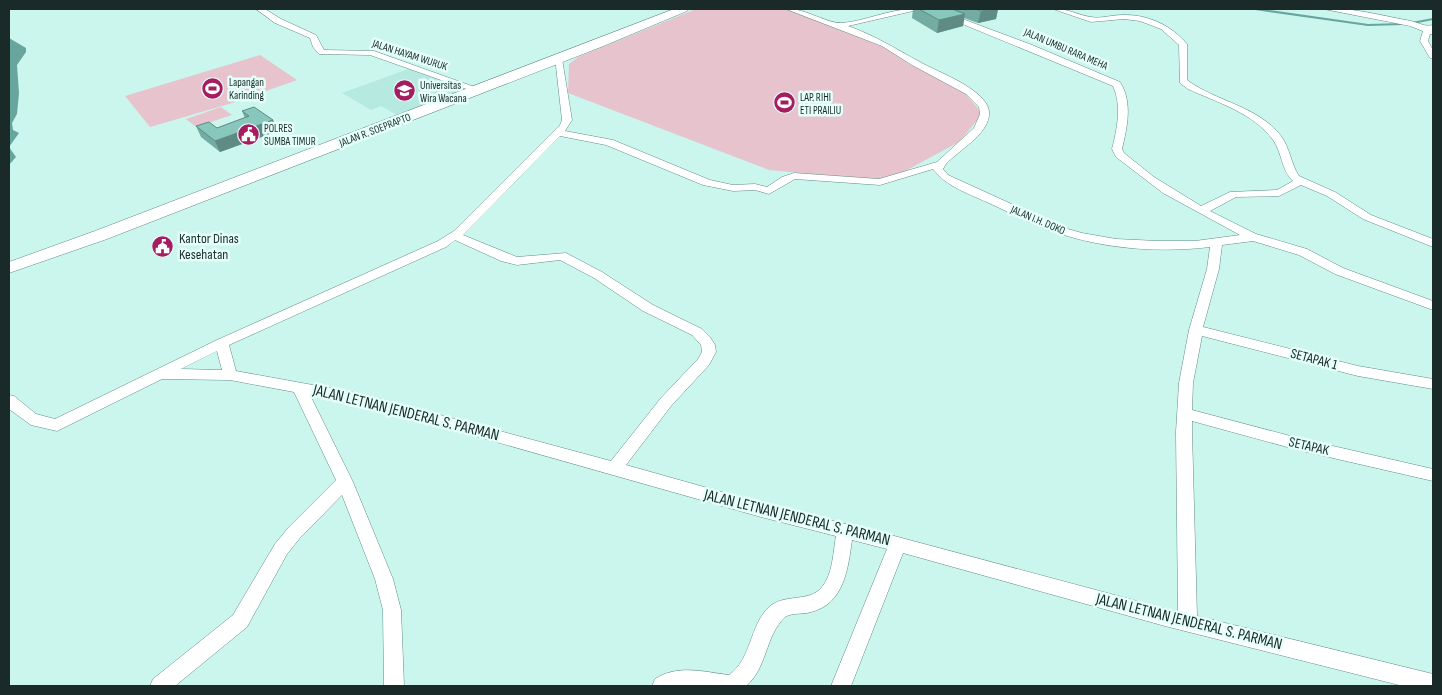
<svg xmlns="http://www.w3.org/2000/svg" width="1442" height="695" font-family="'Sofia Sans Condensed',sans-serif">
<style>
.built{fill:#b6eae1}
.green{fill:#e7c3ce}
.water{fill:#68a69d}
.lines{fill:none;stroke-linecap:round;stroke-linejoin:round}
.stream{stroke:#68a69d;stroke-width:2}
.minor-casing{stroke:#638c85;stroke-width:1}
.highway-casing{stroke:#638c85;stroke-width:1}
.minor{fill:#fff;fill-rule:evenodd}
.highway{fill:#fff;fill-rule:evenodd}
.wall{fill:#74aba2}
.shaded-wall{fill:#5e8b84}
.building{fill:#87c7bc;stroke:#5e8b84}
.labels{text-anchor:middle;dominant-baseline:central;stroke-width:5;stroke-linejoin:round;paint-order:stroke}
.far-street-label{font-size:11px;fill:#192a28;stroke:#e5fffa}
.far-poi-label{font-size:11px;fill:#192a28;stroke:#e5fffa;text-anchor:start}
.poi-label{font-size:14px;fill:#192a28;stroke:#e5fffa;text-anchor:start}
.street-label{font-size:14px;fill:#192a28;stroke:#e5fffa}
.near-street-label{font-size:16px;fill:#192a28;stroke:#e5fffa}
</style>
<rect width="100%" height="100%" fill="#caf6ee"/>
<!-- built -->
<path class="built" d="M411,68L466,89L397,115L381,106L371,110L342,93Z"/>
<!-- green -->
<g class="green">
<path d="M696,9H784L885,46L909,64L935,75L966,94L981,112L979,118L959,142L894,177L875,180L769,170L568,93L569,64L578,57Z"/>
<path d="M260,55L297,80L229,104L150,127L125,96Z"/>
<path d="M221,107L232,115L196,127L186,119Z"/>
</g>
<!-- water -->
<path class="water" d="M9,38L26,48V52L17,65L19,93L17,114L12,123L13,130L19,133L9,147L16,157L9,165Z"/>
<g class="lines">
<!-- stream -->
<g class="stream">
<path d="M1255,9L1368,25L1403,24"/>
<path d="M1412,23L1433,19"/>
</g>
<defs>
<g id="minor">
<path d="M256,9H265L281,19L316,35L324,50L374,51L483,90L481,92H475L370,55L319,54L313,47L310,38L275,23Z"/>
<path d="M786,9C806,8 827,24 842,23C866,21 889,9 914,9L913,11L848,26C876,36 894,48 920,62C937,72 993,91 989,116C986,136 960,149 946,164L943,169L948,175L1064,228L1082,233L1116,239L1158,241H1195L1240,235L1163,193L1116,157L1112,149C1117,129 1122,106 1113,86L926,9H936L1032,45L1120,82C1133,102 1127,128 1122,149L1124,153L1154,177L1201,206L1230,192L1277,190L1293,181C1281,170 1282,152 1273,140C1254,113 1216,102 1188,89L1180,83L1179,45L1161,29L1140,21L1124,19L1091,22L1053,9C1067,8 1077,15 1091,17C1100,19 1112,15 1122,15C1147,14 1171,25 1187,44V80C1217,102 1258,106 1281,136C1290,148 1291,164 1299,176L1335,192L1371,215L1433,239V247L1363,219L1327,196L1301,185L1279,196L1236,197L1210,211L1256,234L1307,249L1343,268L1433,301V310L1335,274L1299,255L1253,241L1222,245L1219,269L1203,327L1358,366L1433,379V389L1358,376L1202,336L1193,383L1192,410L1298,438L1433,469V481L1298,450L1192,421V432L1197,616L1433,674V686H1403L1165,626L903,553L851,686H831L887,549L852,540C848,569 844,604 811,612C802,615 793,612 785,617C765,636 767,669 746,686H652L655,679C678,664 704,672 729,675C752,659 749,626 769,607C785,593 809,603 822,587C833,574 833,552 836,536L761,517L362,404L310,395L353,482L393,579L401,610L404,686H384L383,610L375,579L342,495L300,538L287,554L247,627L175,686H150L153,679L233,615L275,544L288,528L336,480L294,392L230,380L162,379L57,431L31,425L9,409V395L14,396L36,414L55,419L217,340L438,241L454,231L560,125L562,120L555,57L562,59L572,120L565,131L613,140L710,180L733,185L755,184L767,187L782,177L794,173L879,179L937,162L974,128L980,114L979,107L966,94L912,65L882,46ZM560,136L606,145L703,185L733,191L755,190L769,194L795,179L880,185L933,169C946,187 972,195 991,204C1013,214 1035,226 1058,233C1105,249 1160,253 1210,247L1207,269L1189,330L1179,383L1176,432L1178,612L898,537L761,503L626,465L671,406L709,365L716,352L715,345L710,337L702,329L653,305L602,272L566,253L517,257L463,235ZM455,240L501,261L517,265L560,260L594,278L643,311L692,335L701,345L702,352L698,359L661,398L611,461L362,394L236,371L229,345L446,247ZM217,351L222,370L181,369Z"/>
<path d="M1324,9C1352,7 1383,16 1411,21C1420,23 1424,27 1433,25V34H1430L1428,41L1433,50V58H1430L1420,41L1423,31L1410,26Z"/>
</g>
<path id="highway" d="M674,9H688L687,11L601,47L107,239L9,273V262L95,231Z"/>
</defs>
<!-- minor casing -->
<use href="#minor" class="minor-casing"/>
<!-- highway casing -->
<use href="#highway" class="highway-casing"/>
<!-- minor -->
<use href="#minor" class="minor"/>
<!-- highway -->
<use href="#highway" class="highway"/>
</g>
<!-- wall -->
<g class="wall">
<path d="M913,9H998L996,19L978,23L964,18L963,26L937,33L912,18Z"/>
<path d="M242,111L273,120L278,131L220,152L201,137L196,126L217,128L245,118Z"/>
</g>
<!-- shaded-wall -->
<g class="shaded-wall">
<path d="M991,9H998L996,19L978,23L981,11Z"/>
<path d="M965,14L963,26L937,33L939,20Z"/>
<path d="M273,120L278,131L220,152L215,141Z"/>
</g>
<!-- building -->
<g class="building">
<path d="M919,9H952L965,14L939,20Z"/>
<path d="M975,9H991L981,11Z"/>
<path d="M254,107L273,120L215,141L196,126L209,122L217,128L249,116L242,111Z"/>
</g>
<!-- icons -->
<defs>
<symbol id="stadium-disc" viewBox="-11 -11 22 22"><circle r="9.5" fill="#a71c60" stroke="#e5fffa"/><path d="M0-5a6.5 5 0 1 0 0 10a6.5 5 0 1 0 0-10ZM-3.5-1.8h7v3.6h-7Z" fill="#fff"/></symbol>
<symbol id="university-disc" viewBox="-11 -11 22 22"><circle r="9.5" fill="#a71c60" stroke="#e5fffa"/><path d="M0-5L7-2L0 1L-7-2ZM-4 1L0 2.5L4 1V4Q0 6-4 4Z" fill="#fff"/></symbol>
<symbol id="civic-disc" viewBox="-11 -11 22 22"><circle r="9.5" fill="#a71c60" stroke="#e5fffa"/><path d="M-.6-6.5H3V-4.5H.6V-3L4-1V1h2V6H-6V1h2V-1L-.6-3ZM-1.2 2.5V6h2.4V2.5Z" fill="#fff"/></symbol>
</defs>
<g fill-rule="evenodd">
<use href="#stadium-disc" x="200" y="76" width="25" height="25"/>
<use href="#university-disc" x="392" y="78" width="25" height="25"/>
<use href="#stadium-disc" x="772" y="90" width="25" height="25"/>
<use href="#civic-disc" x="236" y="122" width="25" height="25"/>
<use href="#civic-disc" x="150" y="234" width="25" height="25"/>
</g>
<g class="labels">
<!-- far-street labels -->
<g class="far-street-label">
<text transform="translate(1066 49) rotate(23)">JALAN UMBU RARA MEHA</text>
<text transform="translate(410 55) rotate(18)">JALAN HAYAM WURUK</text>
<text transform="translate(375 130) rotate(-21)">JALAN R. SOEPRAPTO</text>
<text transform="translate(1038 220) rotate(23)">JALAN I.H. DOKO</text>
</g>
<!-- far-poi labels -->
<g class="far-poi-label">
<text x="229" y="82">Lapangan<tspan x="229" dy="13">Karinding</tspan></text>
<text x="420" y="85">Universitas<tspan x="420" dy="13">Wira Wacana</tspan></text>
<text x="800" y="97">LAP. RIHI<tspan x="800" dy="13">ETI PRAILIU</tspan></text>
<text x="264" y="128">POLRES<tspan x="264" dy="13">SUMBA TIMUR</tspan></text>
</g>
<!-- poi labels -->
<g class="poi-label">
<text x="179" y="238">Kantor Dinas<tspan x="179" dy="16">Kesehatan</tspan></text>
</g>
<!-- street labels -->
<g class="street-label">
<text transform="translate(1314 359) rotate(15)">SETAPAK 1</text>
<text transform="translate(1309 446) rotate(13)">SETAPAK</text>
</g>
<!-- near-street labels -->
<g class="near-street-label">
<text transform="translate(406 413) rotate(14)">JALAN LETNAN JENDERAL S. PARMAN</text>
<text transform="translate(797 518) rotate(14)">JALAN LETNAN JENDERAL S. PARMAN</text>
<text transform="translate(1189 622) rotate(14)">JALAN LETNAN JENDERAL S. PARMAN</text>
</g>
</g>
<!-- border -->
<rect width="1442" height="695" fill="none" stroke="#192a28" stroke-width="20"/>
</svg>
